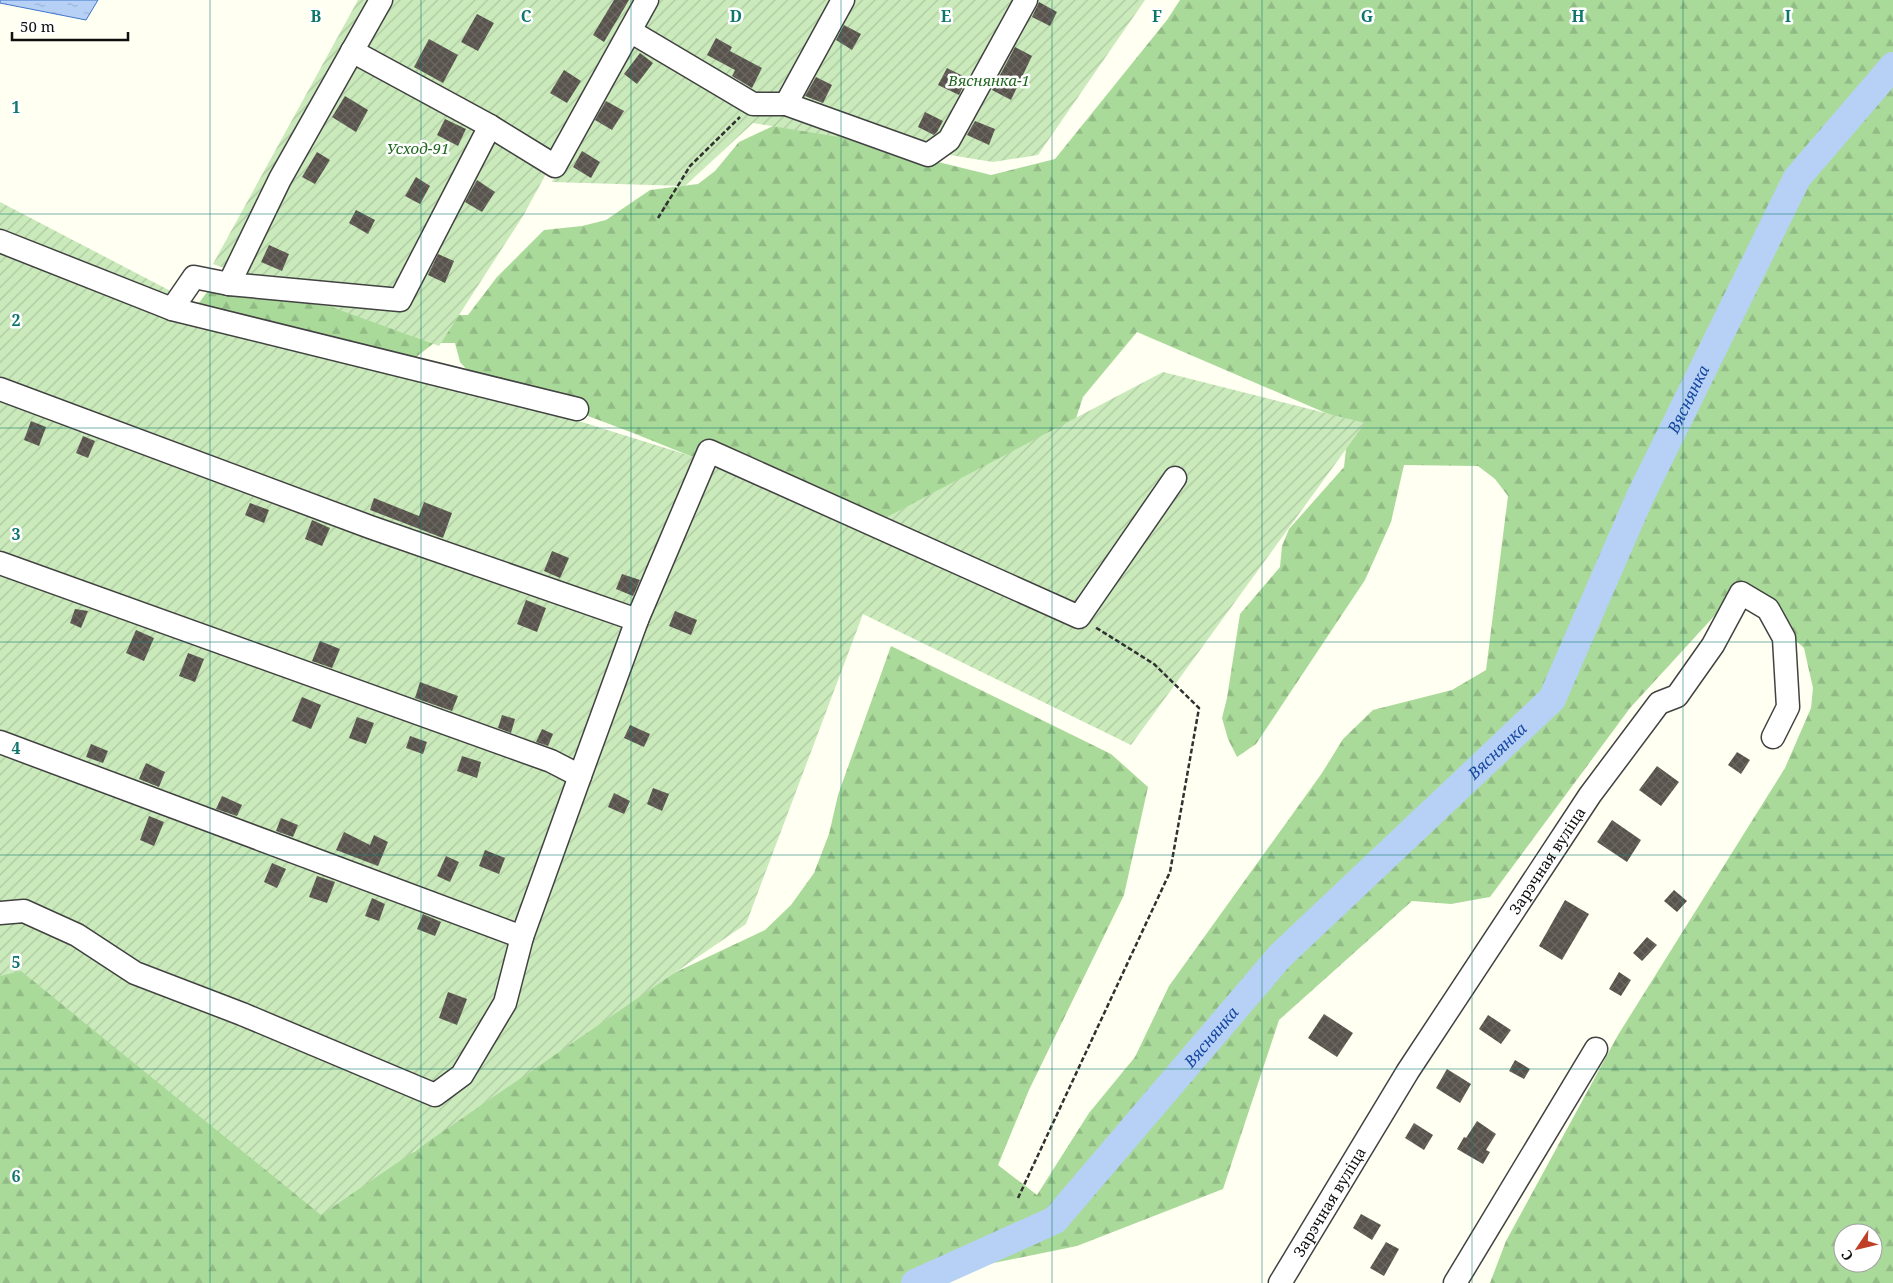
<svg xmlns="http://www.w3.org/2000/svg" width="1893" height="1283" font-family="'Noto Serif',serif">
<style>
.forest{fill:url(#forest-firs);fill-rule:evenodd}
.garden{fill:url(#garden-furrows)}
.water{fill:url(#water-ripples);stroke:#3e76cc}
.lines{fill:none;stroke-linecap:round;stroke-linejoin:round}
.river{stroke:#b7d1f6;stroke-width:28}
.building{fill:url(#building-cross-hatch)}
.minor-casing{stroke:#424242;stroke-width:25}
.path{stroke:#313131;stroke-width:2.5;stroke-dasharray:5 2.5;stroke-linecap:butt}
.minor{stroke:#fff;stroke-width:22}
.grid{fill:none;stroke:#0f766e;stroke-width:1;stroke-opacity:0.55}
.labels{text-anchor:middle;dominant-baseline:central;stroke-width:5;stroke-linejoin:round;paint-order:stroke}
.park-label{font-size:15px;font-style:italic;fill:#1f681f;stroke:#fff}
.street-label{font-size:15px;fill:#0f0f0f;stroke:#fff}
.water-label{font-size:16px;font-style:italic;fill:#1849a1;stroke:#fff}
.grid-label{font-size:16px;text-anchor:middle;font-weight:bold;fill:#0f766e;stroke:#fff;stroke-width:5;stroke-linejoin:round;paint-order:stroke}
</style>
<defs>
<pattern id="forest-firs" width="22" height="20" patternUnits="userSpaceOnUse" patternTransform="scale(1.25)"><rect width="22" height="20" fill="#aada9a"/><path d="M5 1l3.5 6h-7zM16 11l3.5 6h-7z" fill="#91ba84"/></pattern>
<pattern id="garden-furrows" width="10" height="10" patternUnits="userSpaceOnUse" patternTransform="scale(1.25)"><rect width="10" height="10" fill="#caeabb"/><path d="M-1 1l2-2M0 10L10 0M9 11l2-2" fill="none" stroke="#acc8a0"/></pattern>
<pattern id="water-ripples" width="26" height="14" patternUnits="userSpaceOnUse" patternTransform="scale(1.25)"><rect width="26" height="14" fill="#b7d1f6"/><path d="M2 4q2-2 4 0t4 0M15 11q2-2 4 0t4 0" fill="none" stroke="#9cb2d2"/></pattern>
<pattern id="building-cross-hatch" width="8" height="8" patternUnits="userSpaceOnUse" patternTransform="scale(1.25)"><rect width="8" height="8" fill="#58534c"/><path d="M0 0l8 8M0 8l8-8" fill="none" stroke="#6b6761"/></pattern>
</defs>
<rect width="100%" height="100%" fill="#fffff2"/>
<!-- forest -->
<path class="forest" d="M1180,0H1893V1283H1490L1506,1241L1618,1035L1785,768L1811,708L1813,688L1804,648L1739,589L1630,708L1490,897L1451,904L1412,901L1279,1020L1223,1189L1077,1246L950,1272L939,1283H0V938L396,1157L414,1152L455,1120L640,989L765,930L791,905L814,873L829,834L838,795L891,646L1111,754L1148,787L1124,895L1029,1090L998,1165L1037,1195L1089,1113L1135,1057L1169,986L1322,773L1343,739L1373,710L1452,690L1486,670L1508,496L1495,479L1478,466L1404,465L1391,522L1365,580L1256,744L1237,757L1228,739L1222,718L1227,698L1240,614L1280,567L1282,546L1289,529L1344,467L1349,423L1137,332L1083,397L1071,434L870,528L633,433L493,380L473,377L460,362L455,343H434L415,358L196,307L210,288L394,316L468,315L497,277L544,230L582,226L606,220L650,190L698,184L715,171L739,142L790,118L853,141L991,175L1055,159L1167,20ZM1843,1233H1873V1263H1843Z"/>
<!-- garden -->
<g class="garden">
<path d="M358,0H641L523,216L439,346L213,264Z"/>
<path d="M651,0H1145L1038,155L993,162L753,123L685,186L552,182Z"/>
<path d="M0,202L184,298L887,517L1163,372L1365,423L1131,745L863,614L746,924L321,1215L21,971L0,976Z"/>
</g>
<!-- water -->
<path class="water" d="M0,0H98L86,20L0,3Z"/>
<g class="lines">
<!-- river -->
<path class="river" id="s1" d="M915,1283L1055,1220L1280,956L1552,699L1640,497L1797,178L1893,66"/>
</g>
<!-- building -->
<g class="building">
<path d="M614,0H629L604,42L593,35Z"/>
<path d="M1039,2L1057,12L1050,26L1032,17Z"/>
<path d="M477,14L494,23L478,51L461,42Z"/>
<path d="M844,25L861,34L852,50L836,40Z"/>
<path d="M716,38L732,47L730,51L762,68L752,88L732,76L735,70L707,55Z"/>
<path d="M429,39L458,55L443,83L414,67Z"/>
<path d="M1015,47L1032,56L1011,100L992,90Z"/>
<path d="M640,53L653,63L637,84L624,74Z"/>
<path d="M947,68L967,78L959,95L938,85Z"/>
<path d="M564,70L581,81L567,103L550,93Z"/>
<path d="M816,77L832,85L823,103L805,96Z"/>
<path d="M345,96L368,110L356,132L332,117Z"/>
<path d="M606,101L624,111L612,130L595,120Z"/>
<path d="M925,112L943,121L937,132L934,135L918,127Z"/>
<path d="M445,119L466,129L458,146L437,135Z"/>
<path d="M975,121L995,129L989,145L967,135Z"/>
<path d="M582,151L600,162L591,178L573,167Z"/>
<path d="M317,152L330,160L315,184L302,177Z"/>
<path d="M416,177L430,186L420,204L405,196Z"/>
<path d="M477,180L495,192L482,212L465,202Z"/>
<path d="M356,210L375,220L368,234L349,223Z"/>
<path d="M269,245L289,254L282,271L261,262Z"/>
<path d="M438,254L454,261L445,283L428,275Z"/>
<path d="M31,421L46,427L39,446L24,440Z"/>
<path d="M83,436L95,441L88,458L76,453Z"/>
<path d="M374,498L419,516L424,502L452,513L443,538L370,510Z"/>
<path d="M250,503L269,510L264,523L245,515Z"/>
<path d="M312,520L330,528L322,546L305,539Z"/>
<path d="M552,551L569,558L560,578L544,571Z"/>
<path d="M622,574L640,580L633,596L616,589Z"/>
<path d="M526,600L546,608L537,632L517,624Z"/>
<path d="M75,609L88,611L81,628L70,623Z"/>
<path d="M675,611L697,620L691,635L669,626Z"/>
<path d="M136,630L154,638L144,661L126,653Z"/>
<path d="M320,641L340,649L332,668L312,661Z"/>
<path d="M188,653L204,659L195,682L179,676Z"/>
<path d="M420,682L458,696L452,711L415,698Z"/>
<path d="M302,697L321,705L311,729L292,721Z"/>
<path d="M502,715L515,719L511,733L498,728Z"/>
<path d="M357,717L374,723L366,744L349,738Z"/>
<path d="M630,725L650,734L644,747L624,738Z"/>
<path d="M542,729L553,734L548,746L536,742Z"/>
<path d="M410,736L427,742L423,754L406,748Z"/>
<path d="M91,744L108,751L103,763L86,757Z"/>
<path d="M1737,752L1750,760L1741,774L1728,765Z"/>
<path d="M462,756L481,762L477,778L457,771Z"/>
<path d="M146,763L165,772L159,787L139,779Z"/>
<path d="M1657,766L1679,782L1661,806L1639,790Z"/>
<path d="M653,788L669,794L662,811L647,804Z"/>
<path d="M614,793L630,801L624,814L608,807Z"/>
<path d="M222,796L242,805L237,816L216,809Z"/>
<path d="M149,816L164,822L154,846L140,840Z"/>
<path d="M281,818L298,825L293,837L276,831Z"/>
<path d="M1612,820L1641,840L1627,862L1597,842Z"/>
<path d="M344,832L370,845L374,835L388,842L378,866L336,850Z"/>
<path d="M485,850L505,858L499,874L479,866Z"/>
<path d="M446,856L459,862L450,882L437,876Z"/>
<path d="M272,863L286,869L277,888L264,882Z"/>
<path d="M317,876L335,882L327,903L309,897Z"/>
<path d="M1674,890L1687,901L1677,912L1664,901Z"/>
<path d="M372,898L385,904L379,921L365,916Z"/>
<path d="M1565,900L1589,914L1562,960L1539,946Z"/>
<path d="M423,914L441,922L435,936L417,929Z"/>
<path d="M1647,937L1657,945L1642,961L1633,953Z"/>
<path d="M1619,972L1631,980L1621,996L1609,989Z"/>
<path d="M448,992L467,999L457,1025L439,1018Z"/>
<path d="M1324,1014L1353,1033L1337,1057L1308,1038Z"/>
<path d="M1488,1015L1511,1030L1501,1044L1479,1029Z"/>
<path d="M1515,1060L1530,1069L1524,1079L1509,1071Z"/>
<path d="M1447,1069L1471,1084L1460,1103L1436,1088Z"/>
<path d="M1477,1121L1496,1134L1486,1150L1490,1152L1483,1164L1457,1149L1464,1137L1466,1138Z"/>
<path d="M1414,1123L1433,1135L1424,1150L1405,1138Z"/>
<path d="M1361,1214L1381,1225L1372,1240L1353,1228Z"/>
<path d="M1386,1242L1399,1249L1384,1276L1370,1268Z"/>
</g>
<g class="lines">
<defs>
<g id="minor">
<path d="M381,0L280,179L229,284L400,300L490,126"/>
<path d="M630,31L753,104H786L928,155L949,140L1026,0"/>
<path d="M352,51L490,126L555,166L647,0"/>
<path d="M786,104L843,0"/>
<path d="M0,241L172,309L577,409"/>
<path d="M172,309L194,277L229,284"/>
<path d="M0,389L370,527L637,620"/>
<path d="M0,563L551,761L580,776"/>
<path d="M0,742L522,937"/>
<path d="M0,913L24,911L77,935L135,973L242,1014L435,1095L462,1075L505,1003L522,937L580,776L637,620L709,451L1079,617L1175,478"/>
<path id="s2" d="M1280,1283L1408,1071L1590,795L1659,703L1677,696L1713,645L1741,593L1768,609L1784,638L1788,707L1773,737"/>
<path d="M1455,1283L1596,1049"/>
</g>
</defs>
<!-- minor casing -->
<use href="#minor" class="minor-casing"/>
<!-- path -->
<g class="path">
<path d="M658,218L690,166L740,117"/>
<path d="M1018,1198L1170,872L1199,708L1154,664L1095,627"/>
</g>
<!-- minor -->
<use href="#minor" class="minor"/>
</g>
<!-- grid -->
<path class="grid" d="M210,0V1283M421,0V1283M631,0V1283M841,0V1283M1052,0V1283M1262,0V1283M1472,0V1283M1683,0V1283M0,214H1893M0,428H1893M0,642H1893M0,855H1893M0,1069H1893"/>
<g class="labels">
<!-- park labels -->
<g class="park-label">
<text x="989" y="80">Вяснянка-1</text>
<text x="418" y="148">Усход-91</text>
</g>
<!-- street labels -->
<g class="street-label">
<text stroke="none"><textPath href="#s2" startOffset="500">Зарэчная вуліца</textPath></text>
<text stroke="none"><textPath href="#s2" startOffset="95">Зарэчная вуліца</textPath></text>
</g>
<!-- water labels -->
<g class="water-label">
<text stroke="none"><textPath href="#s1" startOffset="1204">Вяснянка</textPath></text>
<text stroke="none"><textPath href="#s1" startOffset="799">Вяснянка</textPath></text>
<text stroke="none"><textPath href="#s1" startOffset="394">Вяснянка</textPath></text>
</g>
</g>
<g class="grid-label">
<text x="316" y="22">B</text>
<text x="526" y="22">C</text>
<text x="736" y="22">D</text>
<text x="946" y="22">E</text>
<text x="1157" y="22">F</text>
<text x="1367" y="22">G</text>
<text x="1578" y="22">H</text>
<text x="1788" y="22">I</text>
<text x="16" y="113">1</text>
<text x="16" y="326">2</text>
<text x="16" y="540">3</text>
<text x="16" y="754">4</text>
<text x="16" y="968">5</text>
<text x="16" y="1182">6</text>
</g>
<!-- north arrow -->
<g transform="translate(1858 1248) rotate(235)"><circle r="24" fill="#ffffff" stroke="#9f9f9f"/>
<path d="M0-4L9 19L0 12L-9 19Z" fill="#bf4027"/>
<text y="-8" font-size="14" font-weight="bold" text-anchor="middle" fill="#0f0f0f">С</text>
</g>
<!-- scale -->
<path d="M12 32v8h116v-8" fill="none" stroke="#0f0f0f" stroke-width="2.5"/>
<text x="20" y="32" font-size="15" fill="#0f0f0f" stroke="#ffffff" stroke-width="4" paint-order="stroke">50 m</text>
</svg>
